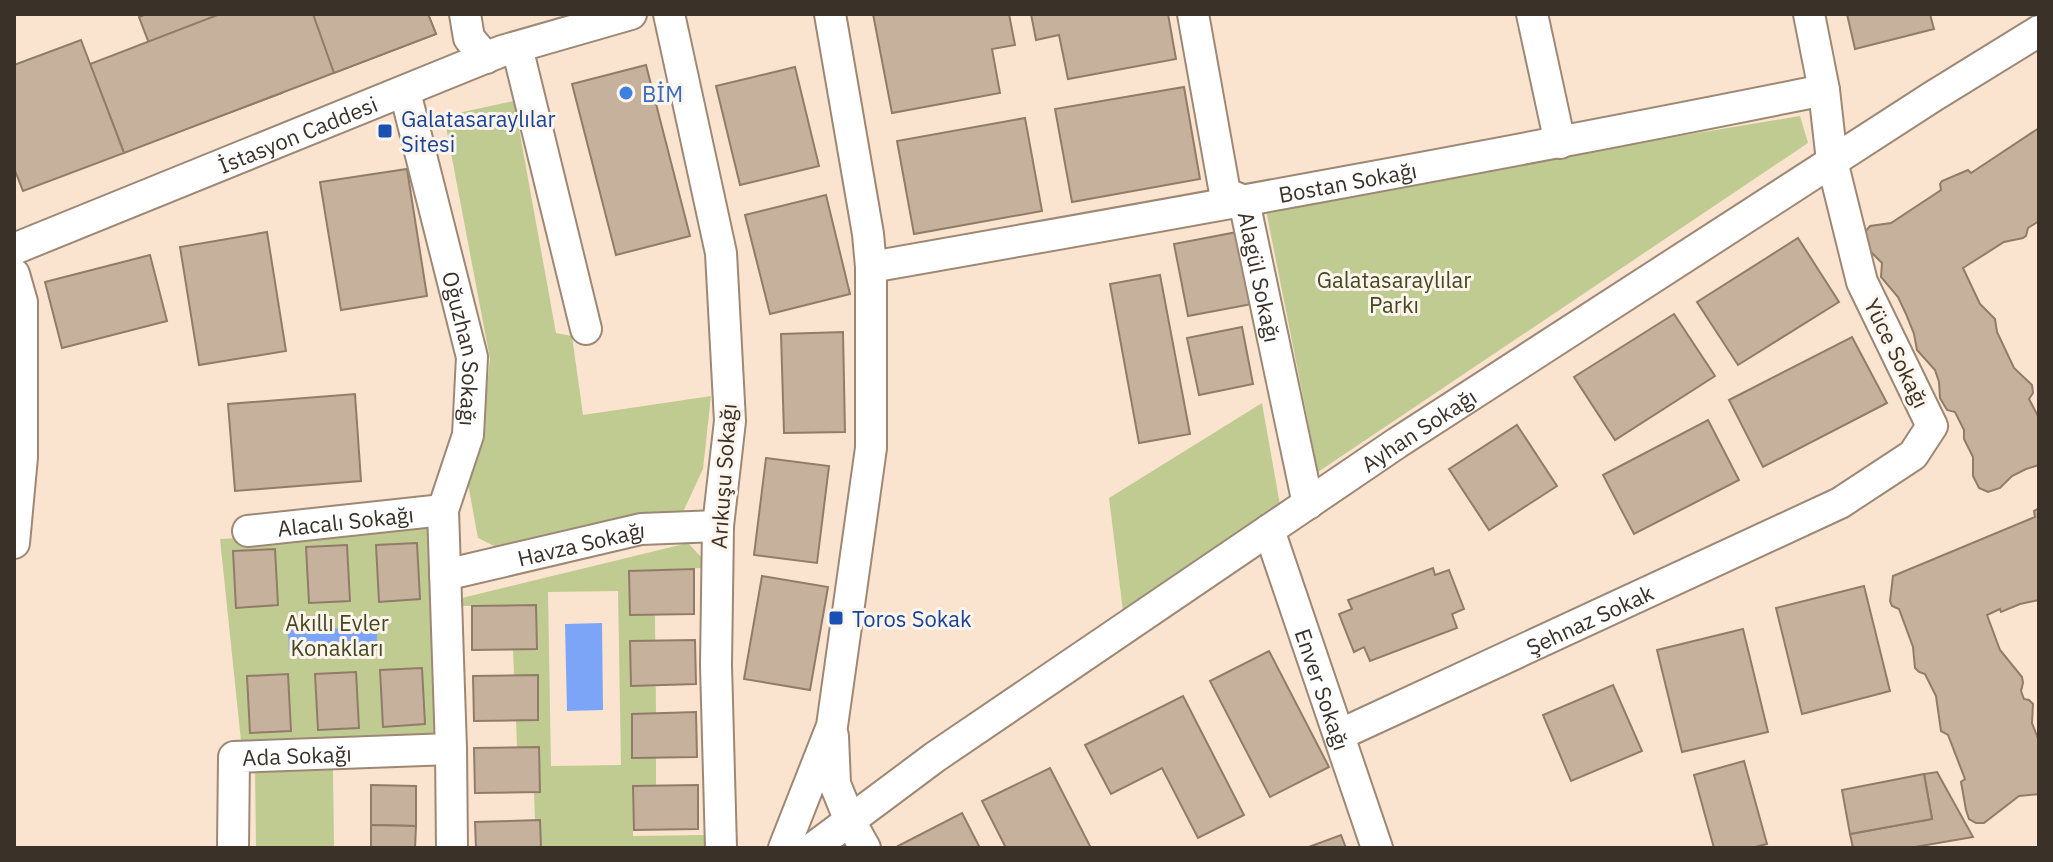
<svg xmlns="http://www.w3.org/2000/svg" width="2053" height="862" font-family="'IBM Plex Sans',sans-serif">
<style>
.green{fill:#bfcb91;fill-rule:evenodd}
.water{fill:#7ca5f7}
.building{fill:#c6b19d;stroke:#907c69;stroke-width:2}
.lines{fill:none;stroke-linecap:round;stroke-linejoin:round}
.minor-casing{stroke:#9d8875;stroke-width:34}
.minor{stroke:#fff;stroke-width:30}
.shop-dot{fill:#3f7fe0;stroke:#fdf4ec;stroke-width:3}
.transit-dot{fill:#1a4fb4;stroke:#fdf4ec;stroke-width:3}
.labels{text-anchor:middle;dominant-baseline:central;stroke-width:6;stroke-linejoin:round;paint-order:stroke}
.shop-label{font-size:22px;fill:#366cbe;stroke:#fdf4ec;text-anchor:start}
.transit-label{font-size:22px;fill:#164399;stroke:#fdf4ec;text-anchor:start}
.street-label{font-size:22px;fill:#3a3129;stroke:#fdf4ec}
.park-label{font-size:22px;fill:#424920;stroke:#fdf4ec}
</style>
<rect width="100%" height="100%" fill="#fbe4cf"/>
<!-- green -->
<g class="green">
<path d="M514,101L556,333L572,336L583,415L711,396L703,469L683,512L510,554L478,538L468,484L481,444L490,359L444,116Z"/>
<path d="M1800,116L1808,143L1318,472L1265,205Z"/>
<path d="M1262,403L1280,505L1123,611L1109,498Z"/>
<path d="M435,528L443,734L241,741L220,539Z"/>
<path d="M688,543L701,557V568L629,571L655,614L656,713L632,714V758H656V786L633,787V836L705,835L706,848H541L540,821L535,820L534,792H540L517,748L516,720L538,719V676H514L513,650L537,649L536,605L462,606V598ZM618,591L621,765L551,766L548,592Z"/>
<path d="M255,768H333L334,848H256Z"/>
</g>
<!-- water -->
<g class="water">
<path d="M602,623L603,710L567,711L565,624Z"/>
<path d="M377,627V650L289,653L288,630Z"/>
</g>
<!-- building -->
<g class="building">
<path d="M147,14H252L282,93L182,130L139,17Z"/>
<path d="M220,14H428L436,34L124,153L90,64Z"/>
<path d="M313,14H428L436,34L334,73Z"/>
<path d="M873,14H1009L1015,45L992,49L1000,93L892,113Z"/>
<path d="M1031,14H1168L1176,59L1068,79L1059,35L1036,40Z"/>
<path d="M1847,14H1930L1934,29L1855,49Z"/>
<path d="M81,40L124,153L23,191L14,168V65Z"/>
<path d="M646,65L690,236L616,255L572,84Z"/>
<path d="M795,67L819,166L740,185L716,86Z"/>
<path d="M1184,87L1200,179L1072,202L1055,109Z"/>
<path d="M1025,118L1042,211L914,234L897,141Z"/>
<path d="M2039,128V221L2028,228L2026,236L2023,238L2004,242L1963,268L1980,304L1995,319L1997,332L2014,368L2032,385L2033,393L2029,399L2039,418V465L2026,469L2012,476L2000,488L1988,492L1979,488L1973,476V457L1964,439V430L1955,412L1947,410L1940,398L1939,382L1935,370L1917,350L1914,334L1906,314L1898,297L1881,277L1882,263L1865,246L1864,233L1870,226L1891,223L1941,190L1940,184L1942,181L1968,170L1971,173Z"/>
<path d="M407,169L427,296L341,310L320,182Z"/>
<path d="M826,195L850,294L770,314L745,215Z"/>
<path d="M267,232L286,351L199,365L180,247Z"/>
<path d="M1237,232L1252,304L1188,316L1174,244Z"/>
<path d="M1798,238L1839,302L1738,365L1697,302Z"/>
<path d="M150,255L167,321L62,348L45,282Z"/>
<path d="M1160,275L1190,434L1139,443L1110,284Z"/>
<path d="M1674,314L1715,376L1615,440L1574,377Z"/>
<path d="M1242,327L1253,384L1199,395L1187,338Z"/>
<path d="M843,332L845,432L784,433L781,334Z"/>
<path d="M1852,337L1887,403L1763,467L1729,400Z"/>
<path d="M355,394L361,481L235,491L228,404Z"/>
<path d="M1708,420L1739,480L1634,534L1603,475Z"/>
<path d="M1517,425L1557,486L1489,530L1449,469Z"/>
<path d="M766,458L829,466L817,563L754,555Z"/>
<path d="M2039,508V600L2020,604L2001,612L2000,609L1987,615L2000,650L2022,677L2023,683L2021,691L2024,699L2029,700L2033,704L2032,723L2039,741V794L2019,796L1984,823H1976L1969,819L1966,810L1961,782L1965,779L1948,735L1941,731L1936,696L1925,674L1919,672L1915,668L1913,647L1899,609L1892,606L1890,601L1893,576L2035,517L2034,511Z"/>
<path d="M417,543L420,599L379,602L376,545Z"/>
<path d="M347,545L350,601L309,603L306,547Z"/>
<path d="M275,549L278,605L236,608L233,551Z"/>
<path d="M1433,568L1435,575L1449,570L1464,609L1452,614L1457,628L1370,661L1364,647L1354,652L1339,614L1352,609L1348,600Z"/>
<path d="M694,569V614L630,615L629,571Z"/>
<path d="M762,576L828,587L810,690L744,679Z"/>
<path d="M1864,586L1890,691L1802,714L1776,608Z"/>
<path d="M536,605L537,649L472,650V606Z"/>
<path d="M1743,629L1768,732L1682,752L1657,650Z"/>
<path d="M695,640L696,684L631,686L630,641Z"/>
<path d="M1269,651L1329,767L1270,797L1210,681Z"/>
<path d="M422,668L425,724L383,727L380,670Z"/>
<path d="M356,672L359,728L318,730L315,674Z"/>
<path d="M288,674L291,731L250,733L247,676Z"/>
<path d="M538,675V720L474,721L473,676Z"/>
<path d="M1613,685L1642,751L1571,781L1543,715Z"/>
<path d="M1183,696L1244,815L1198,838L1162,768L1111,794L1085,745Z"/>
<path d="M696,712L697,757L632,758V714Z"/>
<path d="M539,747L540,792L475,793L474,748Z"/>
<path d="M1744,761L1767,844L1751,848H1714L1694,775Z"/>
<path d="M1050,768L1091,848H1006L982,801Z"/>
<path d="M1937,772L1973,837L1909,848H1853L1850,834L1932,819L1924,774Z"/>
<path d="M1924,774L1932,819L1850,834L1842,790Z"/>
<path d="M371,785L416,786V826L371,825Z"/>
<path d="M698,785V829L634,830L633,786Z"/>
<path d="M962,813L980,848H899L898,846Z"/>
<path d="M540,820L541,848H476L475,822Z"/>
<path d="M371,825L416,826L415,848H371Z"/>
<path d="M1341,835L1346,848H1306Z"/>
</g>
<g class="lines">
<defs>
<g id="minor">
<path d="M465,14L469,38L486,58"/>
<path d="M669,14L721,253L730,421L718,526L716,665L721,848"/>
<path id="s1" d="M1193,14L1225,193L1244,201L1308,504"/>
<path d="M1532,14L1560,143"/>
<path d="M517,47L586,329"/>
<path id="s2" d="M405,92L472,357L468,435L443,510L451,749L452,848"/>
<path id="s3" d="M14,249L502,51L631,14"/>
<path id="s4" d="M871,267C1189,211 1507,154 1824,90"/>
<path d="M14,274L22,302V457L14,543"/>
<path id="s5" d="M1269,530L1377,848"/>
<path id="s6" d="M248,531L443,510"/>
<path id="s7" d="M445,575L641,529L718,526"/>
<path id="s8" d="M1339,735L1840,503L1913,455L1932,426L1862,282L1832,161L1824,90L1809,14"/>
<path d="M833,736L835,784L850,821L865,848"/>
<path id="s9" d="M233,848L234,757L451,749"/>
<path d="M784,848L832,726L871,448V267L868,234L830,14"/>
<path id="s10" d="M813,848L935,757L1397,443L1932,97L2039,31"/>
</g>
</defs>
<!-- minor casing -->
<use href="#minor" class="minor-casing"/>
<!-- minor -->
<use href="#minor" class="minor"/>
</g>
<!-- markers -->
<circle class="shop-dot" cx="626" cy="93" r="8"/>
<g class="transit-dot">
<rect x="377" y="123" width="16" height="16" rx="4"/>
<rect x="828" y="610" width="16" height="16" rx="4"/>
</g>
<g class="labels">
<!-- shop labels -->
<g class="shop-label">
<text x="642" y="93">BİM</text>
</g>
<!-- transit labels -->
<g class="transit-label">
<text x="401" y="118">Galatasaraylılar<tspan x="401" dy="25">Sitesi</tspan></text>
<text x="852" y="618">Toros Sokak</text>
</g>
<!-- street labels -->
<g class="street-label">
<text stroke="none"><textPath href="#s3" startOffset="306">İstasyon Caddesi</textPath></text>
<text stroke="none"><textPath href="#s4" startOffset="484">Bostan Sokağı</textPath></text>
<text stroke="none"><textPath href="#s1" startOffset="280">Alagül Sokağı</textPath></text>
<text stroke="none"><textPath href="#s2" startOffset="264">Oğuzhan Sokağı</textPath></text>
<text transform="translate(1897 353) rotate(64)">Yüce Sokağı</text>
<text stroke="none"><textPath href="#s10" startOffset="736">Ayhan Sokağı</textPath></text>
<text transform="translate(723 476) rotate(-86)">Arıkuşu Sokağı</text>
<text stroke="none"><textPath href="#s6" startOffset="98">Alacalı Sokağı</textPath></text>
<text stroke="none"><textPath href="#s7" startOffset="140">Havza Sokağı</textPath></text>
<text stroke="none"><textPath href="#s8" startOffset="276">Şehnaz Sokak</textPath></text>
<text stroke="none"><textPath href="#s5" startOffset="168">Enver Sokağı</textPath></text>
<text stroke="none"><textPath href="#s9" startOffset="154">Ada Sokağı</textPath></text>
</g>
<!-- park labels -->
<g class="park-label">
<text x="1394" y="279">Galatasaraylılar<tspan x="1394" dy="25">Parkı</tspan></text>
<text x="337" y="622">Akıllı Evler<tspan x="337" dy="25">Konakları</tspan></text>
</g>
</g>
<!-- border -->
<rect width="2053" height="862" fill="none" stroke="#3a3129" stroke-width="32"/>
</svg>
